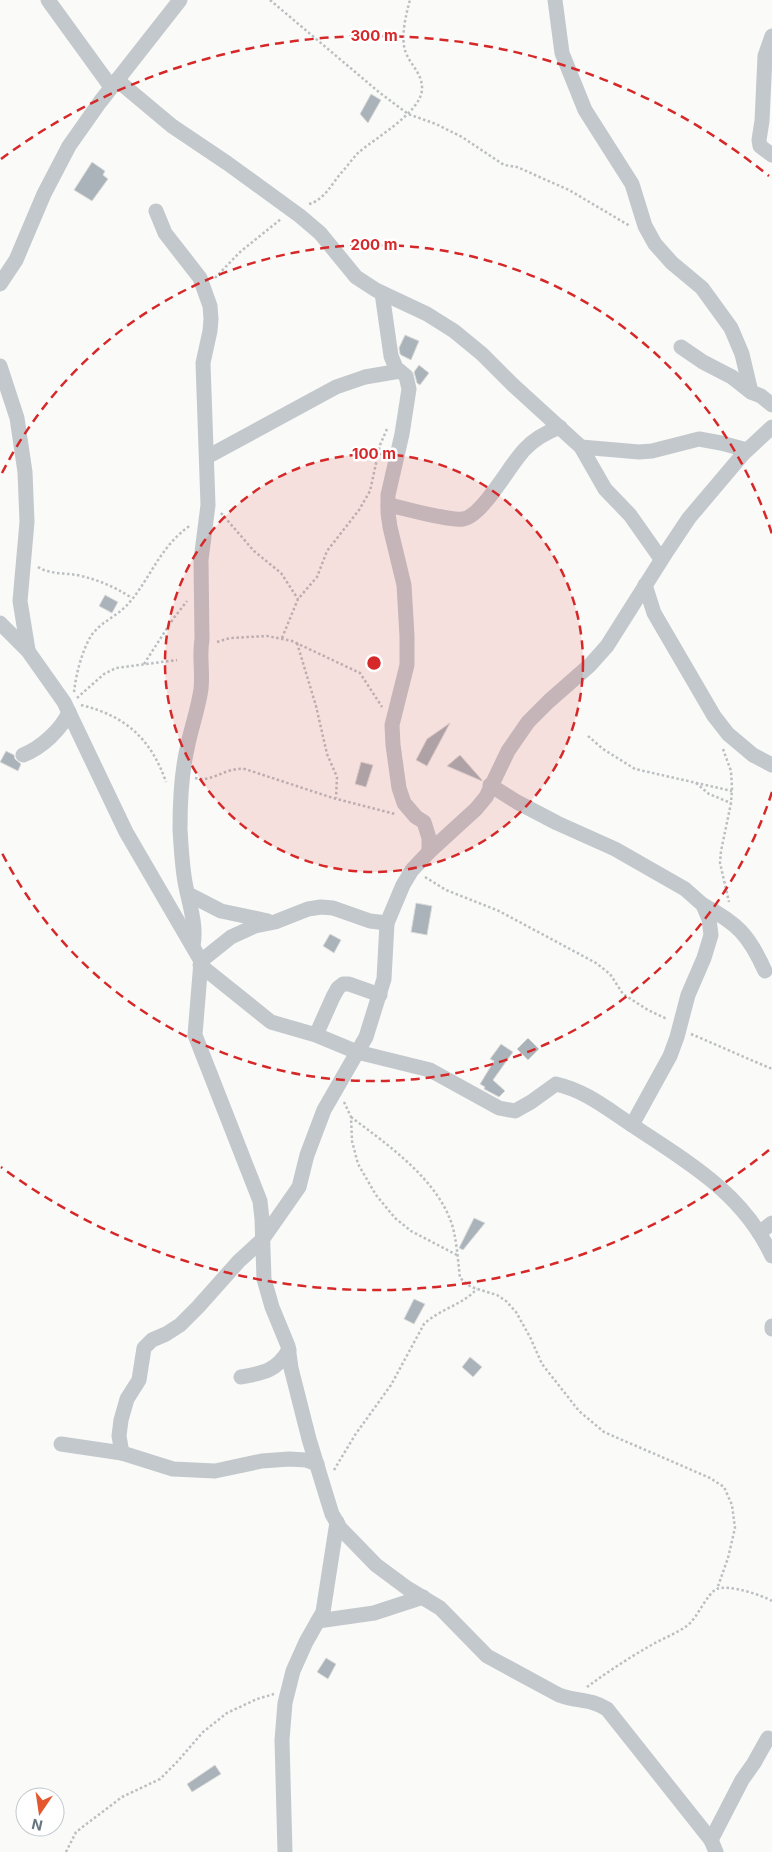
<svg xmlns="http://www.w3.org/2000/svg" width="772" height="1852" font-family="Inter,sans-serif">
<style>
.building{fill:#aab3b9;stroke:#dcdcda}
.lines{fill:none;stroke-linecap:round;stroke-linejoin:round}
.path{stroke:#bbbfc2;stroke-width:2.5;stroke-dasharray:2.5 2.5;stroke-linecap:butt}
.minor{stroke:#c3c8cc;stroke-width:15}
.ring{fill:none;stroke:#d62828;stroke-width:2.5;stroke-dasharray:9 6}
.centre{fill:#d62828;stroke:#fff;stroke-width:2.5}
.ring-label{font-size:15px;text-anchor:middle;font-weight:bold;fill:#d62828;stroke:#fff;stroke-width:5;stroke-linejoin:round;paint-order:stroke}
</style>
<rect width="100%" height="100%" fill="#fafaf8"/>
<!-- building -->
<g class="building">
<path d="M371,94L381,100L368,123L360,114Z"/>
<path d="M92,162L105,171L103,175L108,179L92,201L74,190Z"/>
<path d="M405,335L419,341L411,360L401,355L400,354L399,348Z"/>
<path d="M419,365L429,373L420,385L417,383L414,372Z"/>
<path d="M105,595L118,602L112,613L99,606Z"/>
<path d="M450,723L427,766L416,760L427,739Z"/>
<path d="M6,751L14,755L15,759L21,764L18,771L0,762Z"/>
<path d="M460,755L482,780V781L447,766Z"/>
<path d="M361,762L373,765L366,787L355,784Z"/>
<path d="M416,903L432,906L427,935L411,932Z"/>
<path d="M330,934L341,940L334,953L323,946Z"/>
<path d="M528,1038L539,1049L528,1060L517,1049Z"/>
<path d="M501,1044L513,1052L493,1080L505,1091L499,1097L484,1089L485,1087L480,1084L494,1061L490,1059Z"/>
<path d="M474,1218L485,1223L463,1250L459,1248Z"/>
<path d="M414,1299L425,1304L414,1324L404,1319Z"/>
<path d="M470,1357L482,1367L473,1377L462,1367Z"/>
<path d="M326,1658L336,1664L328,1679L317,1672Z"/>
<path d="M215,1765L221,1774L192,1792L187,1784Z"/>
</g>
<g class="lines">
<!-- path -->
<g class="path">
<path d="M270,0L380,93L408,114L436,124L462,137L504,165L517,167L569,190L630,226"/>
<path d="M309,204C324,200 331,185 341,173C347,167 352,159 358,153C375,138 420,113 422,90C423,74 411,66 406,53C400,39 406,14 410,0"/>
<path d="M215,278L240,252L281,219"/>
<path d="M221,513L254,551L281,573L298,599"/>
<path d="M38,567C49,574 64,573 77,575C99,580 113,586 132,598"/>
<path d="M282,638L298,599L317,577L327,551L359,510L370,491L380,445L387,429"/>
<path d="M217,642L230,638L267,636L292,641L360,673L382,707"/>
<path d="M297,643L316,706L327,754L337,777L336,798"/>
<path d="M144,664L173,619L187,601"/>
<path d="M74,692C76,674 82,651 91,636C100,622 118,616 129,603C152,576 160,546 191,525"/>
<path d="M77,698L104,674L116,668L177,660"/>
<path d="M81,705C126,716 151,739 166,782"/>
<path d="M588,736L603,749L635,769L732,791"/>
<path d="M723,749L731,771L732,788L731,803L721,851L720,863L729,902"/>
<path d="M195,778C213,783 224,767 245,769L333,798L395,814"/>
<path d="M696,783L709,794L731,803"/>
<path d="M425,877L446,890L499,911L596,963L610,974L623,994L648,1010L667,1019"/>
<path d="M691,1034L772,1069"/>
<path d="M344,1102L351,1117L352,1141L358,1164L376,1195L395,1218L411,1231L457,1255"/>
<path d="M351,1117C388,1145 440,1181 453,1228C457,1244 458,1261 460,1278L471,1287L497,1295L506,1301L516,1312L530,1337L542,1364L579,1411L604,1432L710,1478L724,1487L732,1505L735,1528L728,1558L717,1589"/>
<path d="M334,1470L355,1435L391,1385L424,1324C440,1309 462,1305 477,1289"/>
<path d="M587,1687C606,1673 627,1659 648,1647C661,1639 676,1634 688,1625C698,1617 707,1593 717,1589C728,1584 762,1595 772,1601"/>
<path d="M66,1852L76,1832L122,1797L160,1779L177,1762L203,1732L227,1713L257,1699L274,1694"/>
</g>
<!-- minor -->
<g class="minor">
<path d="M48,0L111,87"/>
<path d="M555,0L562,53L585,110L632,184L645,226L655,244L672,263L702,288L731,328L742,354L751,392"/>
<path d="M772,36L765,56L762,121L759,140L760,146L772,155"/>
<path d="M117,80L172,126L227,163L300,216L320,233L356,277L376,290L427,314L454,331L482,354L513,385L581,447L605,489L630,515L661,559"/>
<path d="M156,211L165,233L200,278L210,306L211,319L210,331L203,363L208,505L201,560L202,640C199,656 203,672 201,689C198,710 191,728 187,749C181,775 180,802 180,829C181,846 182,865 185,882C189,904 197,924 193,946"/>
<path d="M0,284L16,260L44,194L69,146L100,102L180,0"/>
<path d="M382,293L391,356L396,368L406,376L409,389L402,434L388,495V513L390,527L404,585L407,636V665L392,725L393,745L399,788L404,803L416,817L424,822L429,838V852"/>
<path d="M681,347L703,362L732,377L751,392L761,396L772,405"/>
<path d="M0,366L17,418L25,472L27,522L20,601L28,650"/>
<path d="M581,447L639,452L652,451L699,439L721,443L747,450"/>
<path d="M207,457L336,387L365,377L400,371"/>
<path d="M388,505C405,508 448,521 463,519C482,517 510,464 525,449C535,438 547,432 560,427"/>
<path d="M645,585L654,613L714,716L728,734L753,755L772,765"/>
<path d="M0,623L28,651L64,702L126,832L201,961L195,1035L260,1201L262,1219L264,1279L272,1307L288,1346L291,1368L309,1439L327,1498L332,1514L340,1528L376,1565L407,1588L440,1608L487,1656L559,1695C578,1702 589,1698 607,1709L711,1840L716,1852"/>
<path d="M23,755C41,748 61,730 69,712"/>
<path d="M490,785L517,802L557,823L615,849L685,889L703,905L709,919L711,935L704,958L688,995L677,1037L670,1056L632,1125"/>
<path d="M188,894L221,911L268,921"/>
<path d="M703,905C737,923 749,935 765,971"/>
<path d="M201,961L231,937L255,926L275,922L308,909L321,907L333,908L370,921L387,923"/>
<path d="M200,965L271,1022L316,1035L357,1052L430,1070L499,1108L515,1111L531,1102L556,1084C586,1091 606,1108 632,1125C687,1162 742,1192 772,1256"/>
<path d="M316,1035L333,997L338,988L343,984H349L380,995"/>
<path d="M759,1233L772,1223"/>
<path d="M772,1326V1329"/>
<path d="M241,1377C264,1373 276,1371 289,1350"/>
<path d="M61,1444L122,1453L173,1469L215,1471L262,1461L289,1459L306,1460L317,1464"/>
<path d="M122,1453L119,1436L121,1420L127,1399L139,1380L144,1348L152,1340L166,1334L180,1325L198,1307L239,1261L262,1240L299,1187L307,1155L324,1110L366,1037L384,979L387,923L403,885L412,870L429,852L476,809L486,797L508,751L528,722L549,701L590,665L607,646L667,551L689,518L744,453L772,427"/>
<path d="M318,1621L374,1613L423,1597"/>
<path d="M711,1840L742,1780L754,1763L768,1738"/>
<path d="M285,1852L282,1740L285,1703L293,1671L306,1642L323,1612L337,1522"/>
</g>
</g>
<!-- distance rings -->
<circle cx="374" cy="663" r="209" fill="#d62828" fill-opacity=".12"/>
<g class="ring">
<circle cx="374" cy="663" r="209"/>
<path d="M772 792A418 418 0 0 1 2 853M2 473A418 418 0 0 1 772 534"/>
<path d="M769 1150A627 627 0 0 1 1 1167M1 159A627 627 0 0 1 769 176"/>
</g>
<circle cx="374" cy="663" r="8" class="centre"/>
<g class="ring-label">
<text x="374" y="41">300 m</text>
<text x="374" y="250">200 m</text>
<text x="374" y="459">100 m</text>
</g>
<!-- north arrow -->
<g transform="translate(40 1812) rotate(193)"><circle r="24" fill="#ffffff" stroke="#c1c8cd"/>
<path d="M0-4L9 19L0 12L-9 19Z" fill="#e4572e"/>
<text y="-8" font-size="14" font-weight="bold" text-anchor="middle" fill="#657683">N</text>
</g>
</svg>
